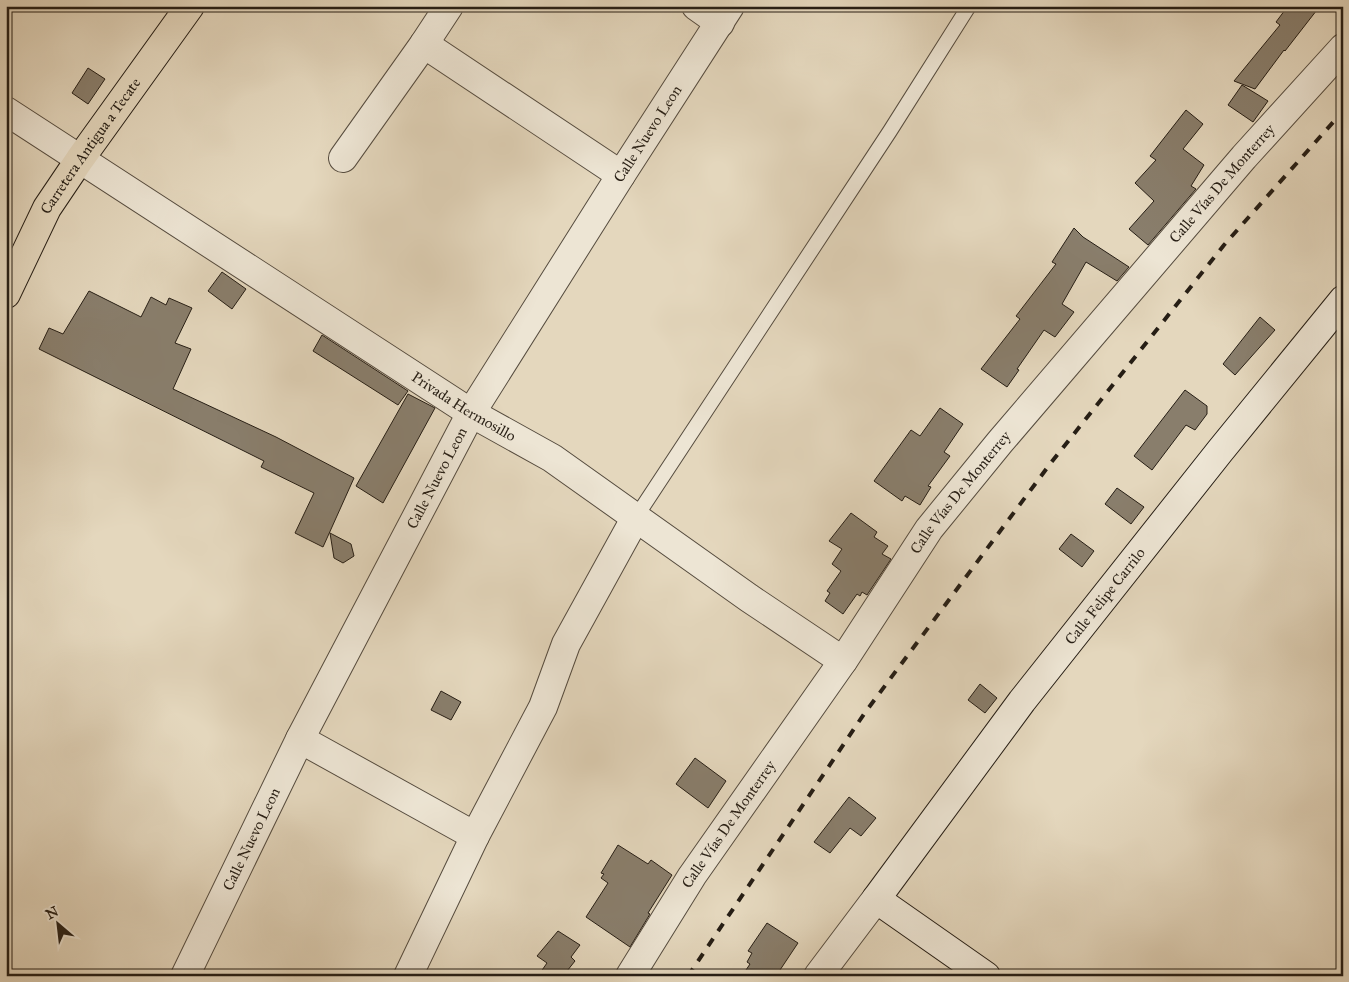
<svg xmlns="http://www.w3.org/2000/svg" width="1349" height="982" font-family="'IM FELL Great Primer',serif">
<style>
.building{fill:#897e6c;stroke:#261e15}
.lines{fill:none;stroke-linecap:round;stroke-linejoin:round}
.lane-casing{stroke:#564c3f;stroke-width:16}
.street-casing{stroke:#564c3f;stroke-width:30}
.secondary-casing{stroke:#261e15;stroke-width:30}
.primary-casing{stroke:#261e15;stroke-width:30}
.lane{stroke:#ede5d4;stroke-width:14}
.street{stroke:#ede5d4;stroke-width:28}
.secondary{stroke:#ede5d4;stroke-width:28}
.primary{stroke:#e4d7bd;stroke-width:28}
.rail{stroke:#261e15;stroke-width:4;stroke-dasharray:9 9;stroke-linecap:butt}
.labels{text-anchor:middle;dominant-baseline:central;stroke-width:5;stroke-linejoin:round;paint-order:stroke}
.street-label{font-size:15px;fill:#261e15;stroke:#ede5d4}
</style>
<rect width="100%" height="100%" fill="#e4d7bd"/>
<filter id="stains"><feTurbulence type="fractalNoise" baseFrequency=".004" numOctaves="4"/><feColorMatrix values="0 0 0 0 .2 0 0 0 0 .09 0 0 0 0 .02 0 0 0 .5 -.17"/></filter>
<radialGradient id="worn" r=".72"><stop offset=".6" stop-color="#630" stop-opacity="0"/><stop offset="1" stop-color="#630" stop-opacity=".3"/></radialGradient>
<!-- building -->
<g class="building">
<path d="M1288,6H1320L1285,51L1284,50L1255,89L1234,81L1280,25L1276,22Z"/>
<path d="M88,68L105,79L88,104L72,93Z"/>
<path d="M1242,85L1268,101L1253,122L1228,105Z"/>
<path d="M1186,110L1203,124L1183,149L1204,165L1191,186L1196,189L1148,245L1129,229L1154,201L1135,183L1156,160L1150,156Z"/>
<path d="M1074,228L1083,237L1129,267L1117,281L1086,262L1062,304L1074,312L1055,337L1044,330L1017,369L1019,370L1007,387L981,369L1020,319L1016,316L1056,264L1052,262Z"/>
<path d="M222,272L246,289L232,309L208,291Z"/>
<path d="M89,291L141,317L151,297L166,305L169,298L192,308L175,343L191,349L173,389L276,437L354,478L323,547L295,533L314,493L261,467L264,461L39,349L49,328L63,334Z"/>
<path d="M1260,317L1275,330L1235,375L1223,364Z"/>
<path d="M322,335L408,391L398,405L313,351Z"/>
<path d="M1185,390L1207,406V414L1195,430L1186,425L1152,470L1134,456Z"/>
<path d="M408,394L435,408L383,503L356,486Z"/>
<path d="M940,408L963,424L944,452L950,456L928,486L931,487L920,505L905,496L902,501L874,481L911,430L920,436Z"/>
<path d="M1117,488L1144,507L1131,524L1105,504Z"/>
<path d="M851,513L877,532L874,537L888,546L882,554L891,559L867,595L862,592L860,596L857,594L843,614L825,601L830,593L827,591L841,571L832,564L842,549L829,541Z"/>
<path d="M330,533L351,544L354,556L343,563L334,558Z"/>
<path d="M1071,534L1094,551L1082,567L1059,549Z"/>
<path d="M980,684L997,698L985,713L968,700Z"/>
<path d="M441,691L461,702L451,720L431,710Z"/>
<path d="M695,758L726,781L708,808L676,784Z"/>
<path d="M849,797L876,818L861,836L850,828L830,853L814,842Z"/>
<path d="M618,845L648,864L651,860L672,875L648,913L650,914L630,947L586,917L608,883L601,878L604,874L601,873Z"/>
<path d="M767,923L798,943L776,976H742L750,964L747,962L752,953L748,951Z"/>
<path d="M558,931L580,945L571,957L575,961L563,976H538L547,963L537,956Z"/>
</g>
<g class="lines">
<defs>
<path id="lane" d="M636,517L890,131L969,6"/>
<g id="street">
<path d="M696,6L720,23"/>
<path d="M424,44L621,175"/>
<path id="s1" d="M6,111L471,413L552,458L749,598L843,661"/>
<path d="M343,158L424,44L449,6"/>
<path d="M300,739L475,836L543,707L566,644L636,517"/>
<path id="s2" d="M185,976L300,739L471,413L621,175L730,6"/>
<path d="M408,976L475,836"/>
<path id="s3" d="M630,976L692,876L843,661L929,529L1000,442L1244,157L1343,48"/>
<path d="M818,976L876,899"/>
</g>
<g id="secondary">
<path id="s4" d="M986,976L876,899L1022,701L1220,451L1343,300"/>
</g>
<g id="primary">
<path id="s5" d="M6,294L47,208L80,159L190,6"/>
</g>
</defs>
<!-- lane casing -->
<use href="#lane" class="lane-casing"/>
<!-- street casing -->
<use href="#street" class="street-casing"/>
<!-- secondary casing -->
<use href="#secondary" class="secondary-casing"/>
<!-- primary casing -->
<use href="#primary" class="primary-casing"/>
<!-- lane -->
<use href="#lane" class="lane"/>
<!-- street -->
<use href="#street" class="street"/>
<!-- secondary -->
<use href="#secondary" class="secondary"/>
<!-- primary -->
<use href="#primary" class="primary"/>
<!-- rail -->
<path class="rail" d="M688,976L864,714L1050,464L1224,245L1343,111"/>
</g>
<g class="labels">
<!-- street labels -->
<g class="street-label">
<text stroke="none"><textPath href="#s2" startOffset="962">Calle Nuevo Leon</textPath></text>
<text stroke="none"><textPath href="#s5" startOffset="171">Carretera Antigua a Tecate</textPath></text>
<text stroke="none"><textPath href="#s3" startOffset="991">Calle Vías De Monterrey</textPath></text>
<text stroke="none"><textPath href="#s1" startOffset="545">Privada Hermosillo</textPath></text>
<text stroke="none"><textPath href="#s2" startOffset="558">Calle Nuevo Leon</textPath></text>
<text stroke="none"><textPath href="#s3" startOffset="586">Calle Vías De Monterrey</textPath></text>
<text stroke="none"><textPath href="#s4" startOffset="514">Calle Felipe Carrilo</textPath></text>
<text stroke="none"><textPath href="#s3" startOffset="181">Calle Vías De Monterrey</textPath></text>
<text stroke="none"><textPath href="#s2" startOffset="152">Calle Nuevo Leon</textPath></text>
</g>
</g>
<!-- margin -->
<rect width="1349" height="982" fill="none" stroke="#e4d7bd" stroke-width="25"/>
<rect x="8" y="8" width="1334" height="967" fill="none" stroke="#261e15" stroke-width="2.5"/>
<rect x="12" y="12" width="1324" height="957" fill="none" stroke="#261e15"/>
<!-- north arrow -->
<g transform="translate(58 924) rotate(332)" stroke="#ede5d4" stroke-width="4" paint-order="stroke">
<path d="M0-4L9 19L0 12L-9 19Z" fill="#261e15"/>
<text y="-8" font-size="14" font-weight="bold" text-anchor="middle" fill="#261e15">N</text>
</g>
<rect width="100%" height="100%" filter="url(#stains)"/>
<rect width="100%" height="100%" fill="url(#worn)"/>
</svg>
